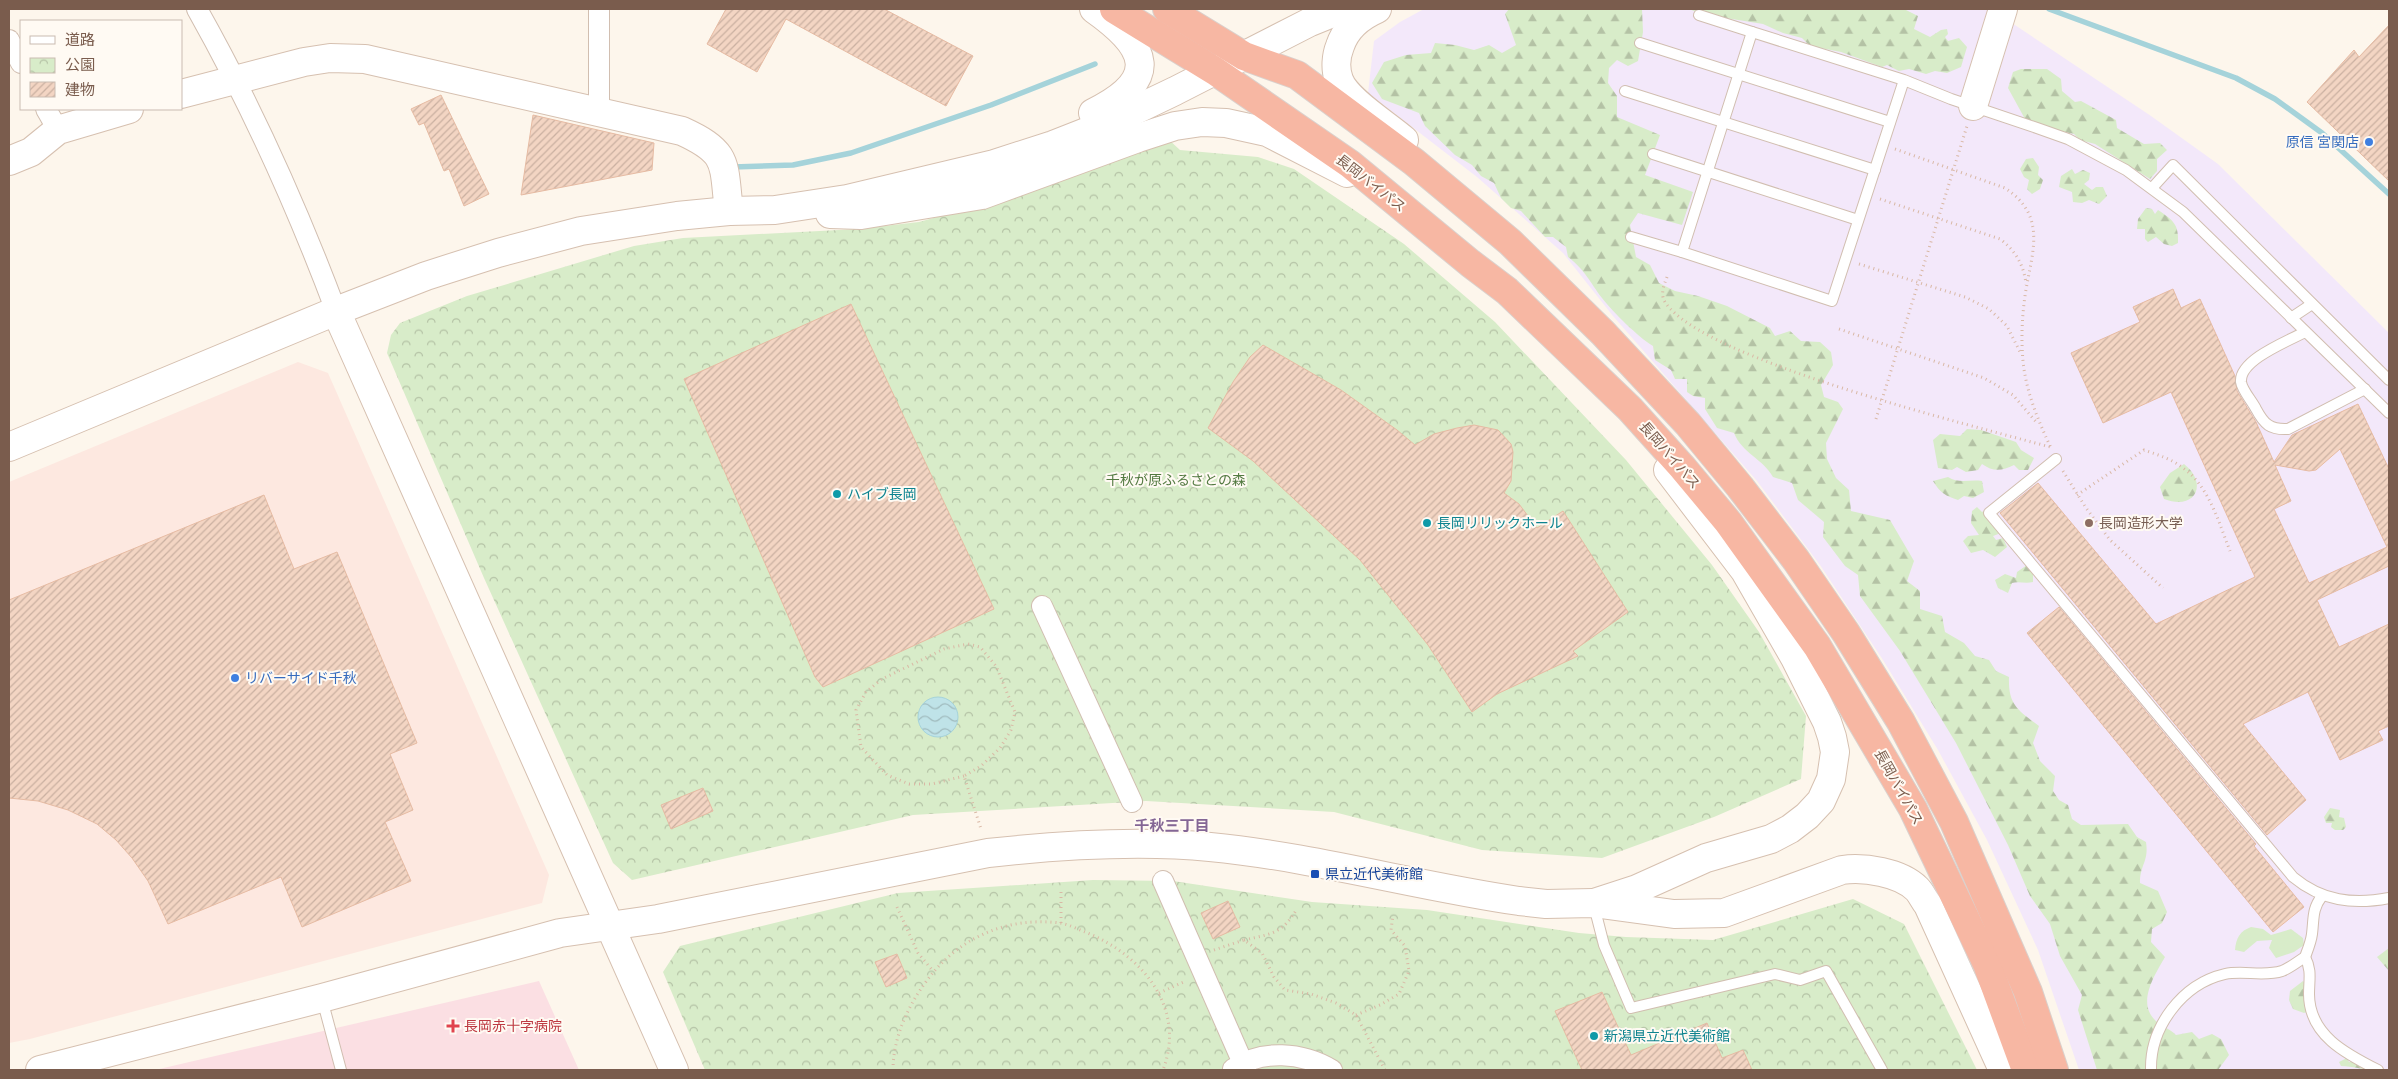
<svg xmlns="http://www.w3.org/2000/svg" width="2398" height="1079" font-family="'Archivo Narrow','Noto Sans JP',sans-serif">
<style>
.commercial{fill:#fde8e0}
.education{fill:#f3e8fa}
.medical{fill:#fbdfe3}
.grass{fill:#d8ecc9}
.forest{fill:url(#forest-firs)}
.park{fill:url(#park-crowns)}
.water{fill:url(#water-waves);stroke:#a5d3da}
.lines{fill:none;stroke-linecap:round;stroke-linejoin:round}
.stream{stroke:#a5d3da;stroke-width:5.5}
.building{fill:url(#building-hatch);stroke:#e6bba3;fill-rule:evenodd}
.lane-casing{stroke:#d1beb0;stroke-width:12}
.street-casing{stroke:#d1beb0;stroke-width:22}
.secondary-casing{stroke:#d6c0b0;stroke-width:30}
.highway-casing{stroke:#dad1cd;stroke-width:30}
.path{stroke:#d9b8a5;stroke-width:3;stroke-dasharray:1 4;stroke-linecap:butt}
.lane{stroke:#fff;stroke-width:10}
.street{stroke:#fff;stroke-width:20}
.secondary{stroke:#fff;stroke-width:28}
.highway{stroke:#f7b7a3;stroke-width:28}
.shop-dot{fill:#3f7fe0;stroke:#fffaf3;stroke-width:2}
.culture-dot{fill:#0f9aa8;stroke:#fffaf3;stroke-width:2}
.education-dot{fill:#8d6e63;stroke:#fffaf3;stroke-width:2}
.transit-dot{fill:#1a4fb4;stroke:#fffaf3;stroke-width:2}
.health-dot{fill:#e0444e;stroke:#fffaf3;stroke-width:2}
.labels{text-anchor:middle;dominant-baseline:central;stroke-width:4;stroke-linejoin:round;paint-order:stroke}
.shop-label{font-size:14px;fill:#366cbe;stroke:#fffaf3;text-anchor:end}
.street-label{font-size:14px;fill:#7a5c4d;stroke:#fffaf3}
.park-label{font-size:14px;fill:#537a41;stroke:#fffaf3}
.culture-label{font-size:14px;fill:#0d838f;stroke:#fffaf3;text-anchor:start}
.education-label{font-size:14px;fill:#785e54;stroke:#fffaf3;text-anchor:start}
.transit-label{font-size:14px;fill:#164399;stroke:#fffaf3;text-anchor:start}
.health-label{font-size:14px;fill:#be3a42;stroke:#fffaf3;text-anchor:start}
.neighbourhood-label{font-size:15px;font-weight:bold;fill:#846695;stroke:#fffaf3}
</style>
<defs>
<pattern id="forest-firs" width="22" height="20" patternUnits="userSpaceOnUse" patternTransform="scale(1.25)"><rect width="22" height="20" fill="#d8ecc9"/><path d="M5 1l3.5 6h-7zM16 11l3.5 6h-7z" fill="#b4c2a5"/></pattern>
<pattern id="park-crowns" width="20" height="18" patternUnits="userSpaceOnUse" patternTransform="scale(1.25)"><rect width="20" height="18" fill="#d8ecc9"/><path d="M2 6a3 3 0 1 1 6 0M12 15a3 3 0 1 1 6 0" fill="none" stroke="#b4c2a5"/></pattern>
<pattern id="water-waves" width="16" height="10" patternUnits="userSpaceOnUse" patternTransform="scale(1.25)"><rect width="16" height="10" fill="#bfe3e8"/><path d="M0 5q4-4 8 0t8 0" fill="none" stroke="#a0bbbe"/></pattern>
<pattern id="building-hatch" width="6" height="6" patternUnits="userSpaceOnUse" patternTransform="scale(1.25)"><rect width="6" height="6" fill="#f3d5c3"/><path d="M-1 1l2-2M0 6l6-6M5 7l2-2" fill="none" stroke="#cab0a1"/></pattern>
</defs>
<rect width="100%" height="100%" fill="#fdf6ec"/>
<!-- commercial -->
<path class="commercial" d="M298,362L328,373L549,875L542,903L30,1039L9,1043V482Z"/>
<!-- education -->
<path class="education" d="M1424,9H1991L2151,116L2218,164L2389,333V1070H2079L2038,950L1987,840L1938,750L1883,660L1820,565L1757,481L1613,316L1563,253L1477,177L1368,93L1374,41L1400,22Z"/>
<!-- medical -->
<path class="medical" d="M539,981L579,1070H155Z"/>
<!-- grass -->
<path class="grass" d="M2251,927L2263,929L2271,935L2291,929L2303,938L2304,945L2294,952L2276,958L2269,948L2272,940L2257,941L2244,952L2235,950C2236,938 2240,931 2251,927Z"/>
<!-- forest -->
<g class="forest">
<path d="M1509,9H1642L1643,32L1638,61L1628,66L1617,60L1609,68L1608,83L1617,96V117L1660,135L1645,175L1693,192L1682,225L1638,213L1630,225L1636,257L1650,265L1659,283L1675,291L1698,296L1727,306L1770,328L1775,336L1790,331L1801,341L1820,342L1831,352L1833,365L1821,385L1824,397L1838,402L1843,409L1826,443L1827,459L1836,478L1849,490L1851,511L1890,520L1914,561L1907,581L1920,591V609L1942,616L1945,632L1964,643L1975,656L1989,660L1996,671L2009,677C2008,705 2018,710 2039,726L2033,743L2040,761L2055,776L2053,791L2059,800L2068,805L2072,819L2081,825L2128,824L2137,837L2146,842C2149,862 2140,864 2140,883L2158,891L2167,912L2162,923L2152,929L2151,942L2165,957C2156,973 2137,1001 2154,1019C2160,1026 2169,1028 2176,1035L2192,1032L2199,1039L2212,1034L2221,1039L2229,1055L2218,1070H2097L2078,1010L2082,995L2060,956L2050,924L2030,896L2008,845L1956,743L1900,651L1860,596L1858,575L1845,566L1823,537L1824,522L1798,500L1792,483L1773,477C1763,459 1742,453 1734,433L1717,428L1705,409V398L1693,396L1687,392V379H1675L1671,370L1655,360L1653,346C1637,336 1614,313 1602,298C1589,281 1586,271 1568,257L1566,247L1553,237H1545L1521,211L1511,208L1501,198L1494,183L1481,176L1472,165L1455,155L1425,126L1419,113L1382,99L1372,83L1384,62L1406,55L1431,53L1435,43L1455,45L1474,50L1489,45L1502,53L1516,45L1505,14Z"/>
<path d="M1689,9H1904L1918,16L1914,29L1930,37L1941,30L1947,29L1948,34L1945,37L1948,41L1959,38L1967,47L1961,67L1947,73L1935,71L1926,74L1909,69L1899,71L1887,65L1882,67L1841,52L1810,46L1802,38L1783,33L1763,24L1701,14Z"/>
<path d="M2021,69H2047L2061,79L2062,91L2075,102L2081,101L2116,120L2117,128L2144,144L2160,143L2167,150L2157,159V171L2150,179L2095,144L2080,140L2074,134L2038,126L2025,119L2008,88L2013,72Z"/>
<path d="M2033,158L2039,167L2038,175L2043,180L2040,189L2032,194L2027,189L2029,180L2024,177L2020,169L2026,159Z"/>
<path d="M2072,169L2075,174L2083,170L2090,173L2089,180L2084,184L2092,190L2096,187H2103L2107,196L2099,204L2089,200L2082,203L2073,202L2072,192L2059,187L2061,176Z"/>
<path d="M2146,208L2152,209L2155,214L2158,210C2173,220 2179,224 2178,243L2172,246L2164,244L2156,237L2148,242L2145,239V229H2137L2138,219Z"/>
<path d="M1967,429L1981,430L2016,442L2021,450L2034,458L2028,470H2019L2014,465C2002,471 1993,472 1982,464L1978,470L1966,472L1957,467L1952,470L1938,468L1933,440L1940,434L1960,436Z"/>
<path d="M2184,464C2209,484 2195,511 2164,499L2160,487L2170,473Z"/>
<path d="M1948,477C1959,484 1970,479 1982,481L1984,492L1973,498L1964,496L1958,500C1946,496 1940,493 1933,481Z"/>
<path d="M1977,507L1982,512L1989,508L2001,533L1993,536L1996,540L2003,538L2007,547L1995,557L1983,550L1971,553L1963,541L1968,536L1979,535L1971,523L1972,511Z"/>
<path d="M2027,565L2033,572V582C2025,584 2019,581 2012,583L2008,593L1998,588L1995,580L2005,574L2016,578L2017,572Z"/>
<path d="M2330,808L2340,810L2339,817L2344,818L2346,827L2343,830H2335L2331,827L2332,823H2326L2324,817Z"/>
<path d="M2389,948V971L2377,957Z"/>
<path d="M2303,981L2311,990L2309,1011L2304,1013L2293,1009L2289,1000L2290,991Z"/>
<path d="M2347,1058L2349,1062H2358L2375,1070C2362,1070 2353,1066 2341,1066L2339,1062Z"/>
</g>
<!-- park -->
<g class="park">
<path d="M1167,138L1180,150L1258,157L1294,169L1404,244L1495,322L1626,460L1712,565L1759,632L1806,716L1801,779L1714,817L1602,858L1482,850L1334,812L1146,801L913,815L632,880L613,863L484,578L387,353L391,335L400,323L467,296L634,246L683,238L858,229L919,222L995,201Z"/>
<path d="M1093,880L1173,881L1312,902L1427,910L1579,933L1626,937L1713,940L1853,899L1904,924L1977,1070H705L663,972L680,946L898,893Z"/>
</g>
<!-- water -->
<circle class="water" cx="938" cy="717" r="20"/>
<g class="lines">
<!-- stream -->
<g class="stream">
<path d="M2049,9L2236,78L2275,99L2322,133L2389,194"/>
<path d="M733,167L793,165L851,153L991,105L1095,64"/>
</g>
</g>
<!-- building -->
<g class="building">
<path d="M726,9H884L973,56L946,106L786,19L757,72L707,44Z"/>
<path d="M2389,25V181L2307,102L2354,50L2359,57Z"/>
<path d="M441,95L489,194L464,206L449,169L444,171L424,123L419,125L411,109Z"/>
<path d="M533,115L654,143L652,170L521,195Z"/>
<path d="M2173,289L2181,308L2200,299L2235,376L2237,391L2256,422L2274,462L2292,435L2358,404L2389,469V566L2317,600L2339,647L2389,624V726L2378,731L2383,740L2340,760L2308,692L2243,724L2306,800L2267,835L2000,513L2038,483L2156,624L2255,577L2171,392L2103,423L2071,353L2140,322L2133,307ZM2340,449L2387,547L2309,583L2274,509L2291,501L2275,465L2309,471L2316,470Z"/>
<path d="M851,304L994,609L823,687L815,677L684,379Z"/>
<path d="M1263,345L1341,390L1397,430L1415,445L1434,434L1457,428L1474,425L1498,430L1511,444L1513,452L1511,481L1504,493L1519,504L1537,528L1563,511L1628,612L1573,651L1578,656L1497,694L1472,712L1428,645L1360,560L1253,461L1208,428L1233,382L1250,357Z"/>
<path d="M264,495L294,569L337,552L417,743L390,754L413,810L385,822L411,881L302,927L281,877L168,924L148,881L132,858L116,840L97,824L68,810L38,801L9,798V600Z"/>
<path d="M2059,607L2256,844L2254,846L2304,907L2273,932L2027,633Z"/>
<path d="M703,788L713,811L671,829L661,805Z"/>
<path d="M1228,901L1240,927L1213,939L1201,913Z"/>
<path d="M897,954L907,978L886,987L875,962Z"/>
<path d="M1602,992L1631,1055L1707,1023L1722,1058L1743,1050L1752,1070H1582L1555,1011Z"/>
</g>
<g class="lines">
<defs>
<g id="lane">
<path d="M1699,15L1752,32"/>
<path d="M1640,43L1890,122"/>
<path d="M1904,80L1832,301L1682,252L1752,32L1904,80L1951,99L2037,128L2068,139L2126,170L2183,212L2389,413"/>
<path d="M1625,91L1875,170"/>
<path d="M1653,154L1858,220"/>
<path d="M2153,187L2173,165L2389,380"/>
<path d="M1631,237L1682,252"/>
<path d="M2291,318L2312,304"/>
<path d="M2305,332C2288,341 2239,360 2241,382C2242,390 2252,401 2256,409C2264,424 2270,430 2288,429L2365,389"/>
<path d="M2056,459L1989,513L2293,877C2322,901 2353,905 2389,898"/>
<path d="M1594,906L1604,945L1631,1008L1775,974L1800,980L1826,971L1882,1070"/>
<path d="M2305,957C2312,970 2309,980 2309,994C2309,1035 2346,1054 2378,1070"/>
<path d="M322,999L341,1070"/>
<path d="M2151,1070C2150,1027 2182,984 2225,974C2243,970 2264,977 2282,971C2290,968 2297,962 2305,957C2308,949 2311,942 2312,934C2314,918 2312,909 2322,896"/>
</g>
<g id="street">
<path d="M197,9C251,105 297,207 336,311"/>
<path d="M9,40L21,63"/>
<path d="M46,109L58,130"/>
<path d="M599,110V9"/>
<path d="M1042,606L1132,802"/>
<path d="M1163,881L1246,1070"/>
<path d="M1233,1069C1262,1049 1302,1052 1332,1070"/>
</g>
<g id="secondary">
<path d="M1377,9C1361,16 1346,28 1340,46C1336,56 1335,69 1339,80C1346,100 1387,125 1404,140"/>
<path d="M181,94L304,62L330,58L365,59L682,131C730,153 723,163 729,211"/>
<path d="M1973,106L2003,9"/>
<path d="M1093,113C1161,79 1149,48 1094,9"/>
<path d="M9,161L31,152L58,130L129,109"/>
<path d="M830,214L861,215L982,195L1138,138L1175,126L1202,122L1226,123L1267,132L1347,173"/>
<path d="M336,311L674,1070"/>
<path d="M9,447L336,311L426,276L498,253L581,231L677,216L729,211L775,210L847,199L994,164L1053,145L1104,125L1175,91L1310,22L1342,9"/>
<path d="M1597,902L1637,889L1706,858L1771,839L1790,829L1807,816L1821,801L1831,779L1835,752L1832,737L1827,722L1795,658L1745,571L1668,470"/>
<path d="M40,1070L322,998L560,933L658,919L988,853C1061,845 1137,840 1210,847C1314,857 1416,886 1519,901L1546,904L1593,903L1674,914L1724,913L1842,870C1864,867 1900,872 1917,889C1921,893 1924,900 1928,905L2003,1070"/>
</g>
<g id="highway">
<path d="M1114,9L1215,71L1350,164L1470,263L1507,291L1630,409L1683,468L1728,522L1817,646L1913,809L1987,964L2026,1070"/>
<path d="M1167,9L1244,56L1297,75L1414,162L1510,242L1603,333L1688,424L1740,487L1796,560L1846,633L1901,722L1954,822L2028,992L2054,1070"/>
</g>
</defs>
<!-- lane casing -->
<use href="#lane" class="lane-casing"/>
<!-- street casing -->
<use href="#street" class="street-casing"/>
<!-- secondary casing -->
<use href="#secondary" class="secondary-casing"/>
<!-- highway casing -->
<use href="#highway" class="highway-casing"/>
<!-- path -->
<g class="path">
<path d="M1895,149L2005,188C2049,217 2031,254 2025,296C2022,317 2021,339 2023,361C2026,392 2038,420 2051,448"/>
<path d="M1880,199L2000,239C2015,250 2024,265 2026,284"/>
<path d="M1859,264L1965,297L1989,309L2007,326L2021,354"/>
<path d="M1667,277C1664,285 1660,294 1665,302C1702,360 1975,426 2050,447"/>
<path d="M1839,329L1984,378L2013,395L2037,423"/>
<path d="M1876,419L1967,126"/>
<path d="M2063,471L2086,508L2110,540L2163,588"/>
<path d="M2077,495L2144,450C2158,455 2172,459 2183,468C2209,486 2219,523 2230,551"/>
<path d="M964,776L932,784H909L887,775L861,747L856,710L866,692L882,679L944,649L968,644L980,647L996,666L1015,712L1011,730L1000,748L981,766L964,776L981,829"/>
<path d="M897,907L918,953L933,971"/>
<path d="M1061,923V889"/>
<path d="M1244,940C1271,934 1282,934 1297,909"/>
<path d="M1214,950L1244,940L1262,953L1274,977L1285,990L1311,994L1336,1003L1356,1015L1385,1070"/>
<path d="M1159,993L1186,981"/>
<path d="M1356,1015L1380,1005L1399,994L1409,971L1405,946L1391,930L1393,915"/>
<path d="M893,1070C893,1040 906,1010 923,986C954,940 1004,916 1060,923C1068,924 1077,929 1085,932C1141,954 1187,1007 1163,1070"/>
</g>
<!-- lane -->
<use href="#lane" class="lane"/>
<!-- street -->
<use href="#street" class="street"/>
<!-- secondary -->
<use href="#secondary" class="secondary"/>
<!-- highway -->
<use href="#highway" class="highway"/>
</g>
<!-- markers -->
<g class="shop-dot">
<circle cx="2369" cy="142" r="5"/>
<circle cx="235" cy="678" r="5"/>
</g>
<g class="culture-dot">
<circle cx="837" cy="494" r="5"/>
<circle cx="1427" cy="523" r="5"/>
<circle cx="1594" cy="1036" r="5"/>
</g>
<circle class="education-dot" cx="2089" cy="523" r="5"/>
<rect class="transit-dot" x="1310" y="869" width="10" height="10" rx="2.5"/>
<path class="health-dot" d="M450.5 1018.5h5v5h5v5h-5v5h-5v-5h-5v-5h5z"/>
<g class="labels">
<!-- shop labels -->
<g class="shop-label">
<text x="2359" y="142">原信 宮関店</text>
<text x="245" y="678" text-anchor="start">リバーサイド千秋</text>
</g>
<!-- street labels -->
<g class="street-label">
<text transform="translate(1371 183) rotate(38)">長岡バイパス</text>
<text transform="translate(1670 455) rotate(49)">長岡バイパス</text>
<text transform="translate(1899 787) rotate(61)">長岡バイパス</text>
</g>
<!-- park labels -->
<g class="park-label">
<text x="1176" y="480">千秋が原ふるさとの森</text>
</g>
<!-- culture labels -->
<g class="culture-label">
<text x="847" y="494">ハイブ長岡</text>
<text x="1437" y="523">長岡リリックホール</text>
<text x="1604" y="1036">新潟県立近代美術館</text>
</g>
<!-- education labels -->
<g class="education-label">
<text x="2099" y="523">長岡造形大学</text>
</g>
<!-- transit labels -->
<g class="transit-label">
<text x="1325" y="874">県立近代美術館</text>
</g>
<!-- health labels -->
<g class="health-label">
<text x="464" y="1026">長岡赤十字病院</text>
</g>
<!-- neighbourhood labels -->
<g class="neighbourhood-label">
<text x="1172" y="825">千秋三丁目</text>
</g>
</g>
<!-- border -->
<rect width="2398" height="1079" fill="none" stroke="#7a5c4d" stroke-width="20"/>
<!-- legend -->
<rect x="20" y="20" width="162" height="90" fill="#fffaf3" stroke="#cabbb1"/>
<rect x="30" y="36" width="25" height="8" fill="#ffffff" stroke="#cabbb1"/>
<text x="65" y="45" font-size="15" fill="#7a5c4d">道路</text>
<rect x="30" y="58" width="25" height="15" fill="url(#park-crowns)" stroke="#cabbb1"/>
<text x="65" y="70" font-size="15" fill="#7a5c4d">公園</text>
<rect x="30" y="82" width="25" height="15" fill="url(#building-hatch)" stroke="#cabbb1"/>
<text x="65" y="95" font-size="15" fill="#7a5c4d">建物</text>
</svg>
